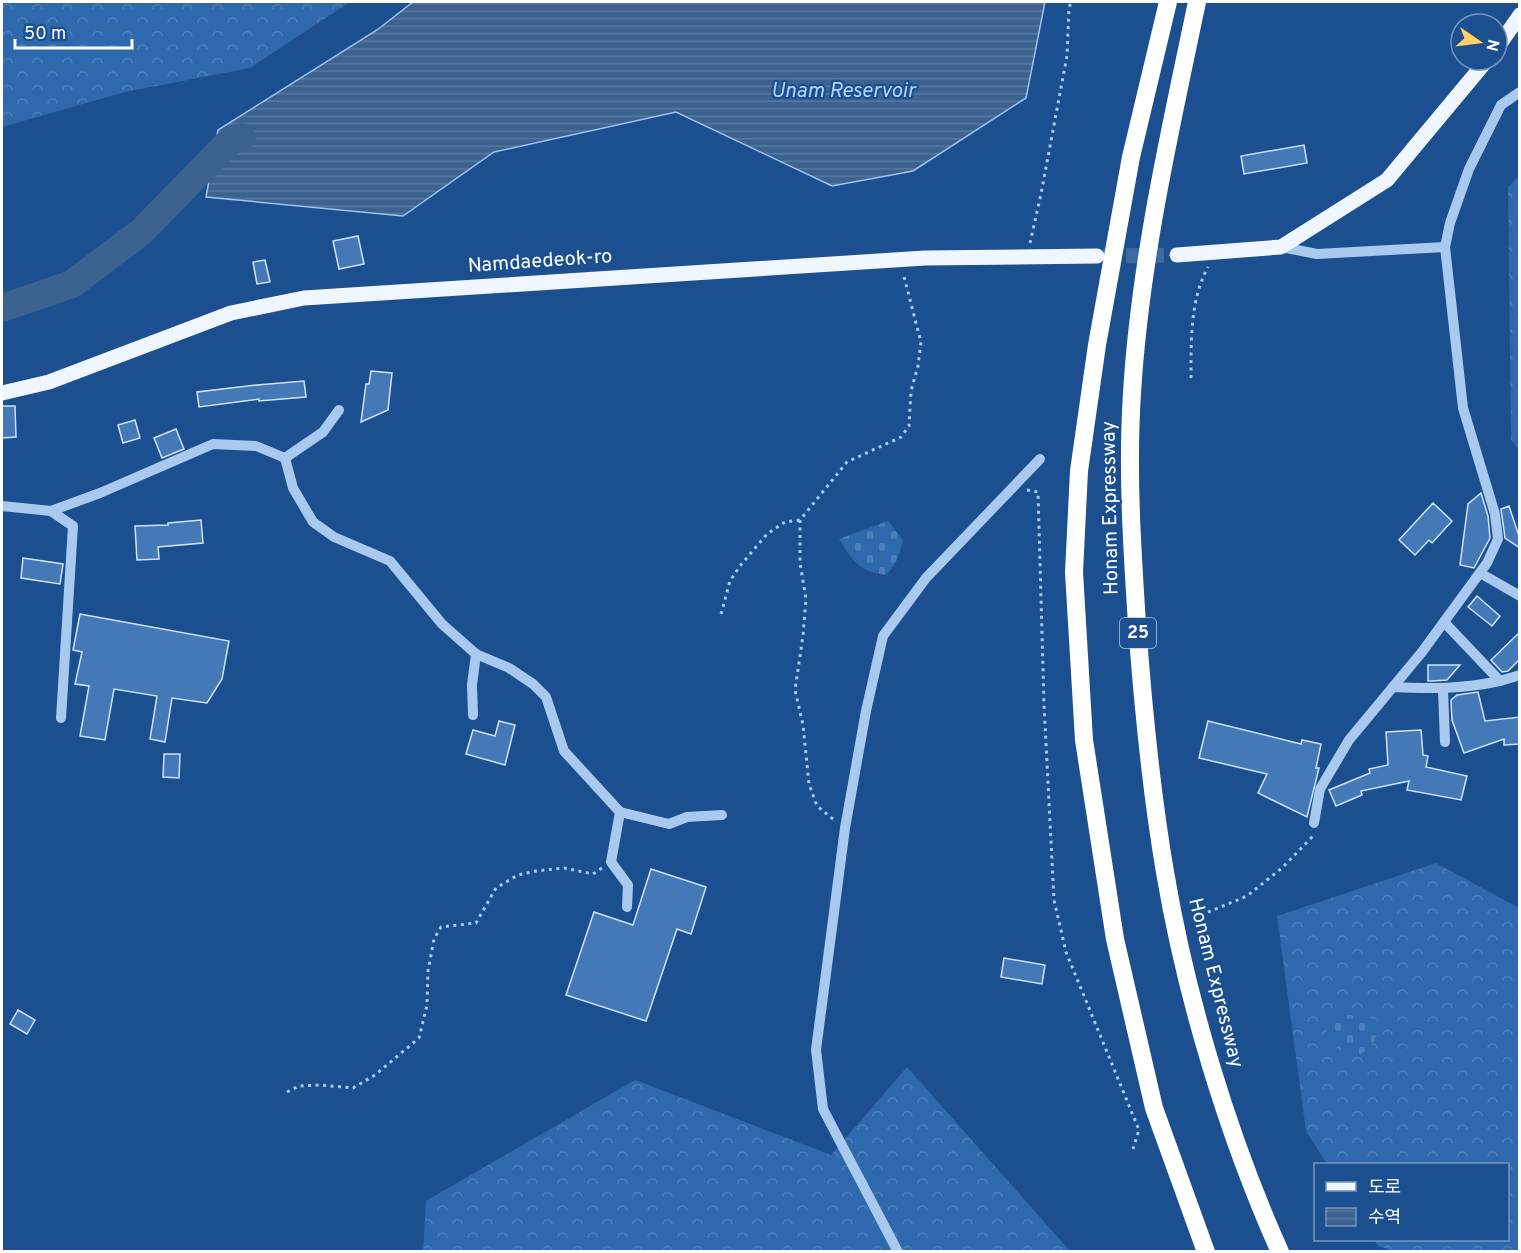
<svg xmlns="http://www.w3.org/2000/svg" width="1521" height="1253" font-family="Overpass,'Noto Sans KR',sans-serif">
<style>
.forest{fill:url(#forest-crowns)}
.cemetery{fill:url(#cemetery-stones)}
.water{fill:url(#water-rules);stroke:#9cc4f0;stroke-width:1.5}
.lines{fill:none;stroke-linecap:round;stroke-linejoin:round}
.river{stroke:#3c6290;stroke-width:28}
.building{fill:#4478b7;stroke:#cfe3fa;stroke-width:1.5}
.major-tunnel{stroke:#3d69a0;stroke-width:15;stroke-dasharray:15 8;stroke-linecap:butt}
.path{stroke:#a9c9ee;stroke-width:3;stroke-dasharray:3 4.5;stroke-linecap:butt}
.minor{stroke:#a9c9ee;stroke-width:10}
.major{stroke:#f0f6ff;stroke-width:15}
.highway{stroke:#fff;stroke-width:18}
.labels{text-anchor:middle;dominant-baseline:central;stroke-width:4.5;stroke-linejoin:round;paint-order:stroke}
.shield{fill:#1b4f8f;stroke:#bbcadd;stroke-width:1.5}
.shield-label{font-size:18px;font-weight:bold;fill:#fff}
.street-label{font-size:20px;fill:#fff;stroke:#1b4f8f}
.water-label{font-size:21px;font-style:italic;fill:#b5d3f5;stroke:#1b4f8f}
</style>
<defs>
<pattern id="forest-crowns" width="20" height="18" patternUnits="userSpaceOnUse" patternTransform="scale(1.5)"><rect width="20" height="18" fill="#2e69ad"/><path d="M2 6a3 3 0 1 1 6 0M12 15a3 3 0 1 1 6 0" fill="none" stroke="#4d80b9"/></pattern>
<pattern id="cemetery-stones" width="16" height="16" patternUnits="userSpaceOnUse" patternTransform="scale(1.5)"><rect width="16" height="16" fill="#2e69ad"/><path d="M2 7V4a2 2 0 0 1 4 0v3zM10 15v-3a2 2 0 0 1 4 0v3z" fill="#4d80b9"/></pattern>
<pattern id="water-rules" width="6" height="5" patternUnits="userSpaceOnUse" patternTransform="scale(1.5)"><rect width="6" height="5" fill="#3c6290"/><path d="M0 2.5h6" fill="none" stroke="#597aa1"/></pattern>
</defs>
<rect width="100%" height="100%" fill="#1b4f8f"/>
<!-- forest -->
<g class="forest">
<path d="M2,2H350L250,68L125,92L2,127Z"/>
<path d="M1519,176V450L1511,439L1508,187Z"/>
<path d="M1436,863L1519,908V1251L1397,1252L1378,1246L1374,1240H1508V1164H1327L1306,1131L1277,916Z"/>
<path d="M907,1067L1070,1251L423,1252L426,1201L635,1080L831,1155Z"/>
</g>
<!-- cemetery -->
<g class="cemetery">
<path d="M888,521L903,540C900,554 896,565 886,575C860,572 852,561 839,539Z"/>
<path d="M1342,1014L1377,1019C1378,1046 1370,1049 1348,1060L1325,1032Z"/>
</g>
<!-- water -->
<path class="water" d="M413,2H1045L1026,98L913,171L832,186L676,112L494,152L403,216L206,197L218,130L377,30Z"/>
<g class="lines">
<!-- river -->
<path class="river" d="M2,308L72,284L141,232L230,141L242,137"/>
</g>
<!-- building -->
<g class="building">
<path d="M1304,145L1307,163L1244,174L1241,156Z"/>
<path d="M358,236L364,264L339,269L333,241Z"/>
<path d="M265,260L270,282L257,284L253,262Z"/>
<path d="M371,371L392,373L388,410L361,422L366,384H369Z"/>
<path d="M304,381L306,397L259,401V399L199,407L197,392L257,385Z"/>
<path d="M2,406H15L16,437L2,438Z"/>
<path d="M135,420L140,438L123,443L118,425Z"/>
<path d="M176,429L184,449L162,458L154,438Z"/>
<path d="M1481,493L1488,516L1490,538L1474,568L1460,565L1468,504Z"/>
<path d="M1433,503L1452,521L1432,543L1429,540L1415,555L1399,540Z"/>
<path d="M1509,506L1520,539V548L1505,538L1501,509Z"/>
<path d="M201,520L203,543L158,547L159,559L137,560L135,526L168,525V523Z"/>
<path d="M23,558L63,564L60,584L21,578Z"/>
<path d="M1477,596L1500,616L1492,626L1468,607Z"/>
<path d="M80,614L229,641L222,679L207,703L172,698L165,742L150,739L157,696L114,689L105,740L80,736L89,686L75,684L82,652L73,650Z"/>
<path d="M1520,632V659L1508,671L1502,672L1491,660Z"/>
<path d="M1428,665H1460L1447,680L1433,681H1428Z"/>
<path d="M1478,692L1485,721L1520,717V744L1504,745V739L1464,753L1452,720L1451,700L1457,695Z"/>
<path d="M499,721L515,725L505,765L466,754L473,730L495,736Z"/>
<path d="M1208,721L1301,744L1302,740L1321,744L1316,768H1319L1307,817L1258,793L1267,774L1199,758Z"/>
<path d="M1421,730L1423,755L1428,756L1426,767L1467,776L1461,800L1407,790L1409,781L1361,791L1362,795L1336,806L1329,790L1370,773L1369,769L1388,765L1386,732Z"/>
<path d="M164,754H180L179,778L163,777Z"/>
<path d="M651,869L706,887L691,934L677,929L646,1021L566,995L594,912L633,925Z"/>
<path d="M1004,958L1045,965L1042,984L1001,977Z"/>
<path d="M18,1010L35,1020L27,1034L10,1024Z"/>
</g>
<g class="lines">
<!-- major-tunnel -->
<path class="major-tunnel" d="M1103,256L1177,255"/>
<!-- path -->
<g class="path">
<path d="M1030,243L1041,194L1067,56L1069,8L1071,2"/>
<path d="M1191,378C1191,341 1190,300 1208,267"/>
<path d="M1027,490L1038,492L1044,704L1054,900L1066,952L1139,1130L1133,1149"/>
<path d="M721,614L730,581L740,566L767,534L785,522L800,520"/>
<path d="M833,819L817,806L809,784L803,725L795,690L803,636L806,599L800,563V520L847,462L901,437L909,426L911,391L918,366L921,342L903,273"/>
<path d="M1201,915L1247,896L1282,868L1313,836"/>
<path d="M287,1092L299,1086L321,1085L353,1088L375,1075L419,1038L427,1005L428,971L434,939L441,927L476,923L496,888L518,875L536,871L564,868L593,874L602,868"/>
</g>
<!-- minor -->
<g class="minor">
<path d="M1281,247L1317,254L1445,247L1450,223L1469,169L1501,105L1520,92"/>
<path d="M285,458L293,488L313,522L334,537L390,561L442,624L476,654L472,685L473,715"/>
<path d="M2,506L51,511L100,493L213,444L256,446L285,458L323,432L339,410"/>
<path d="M51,511L73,526L61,718"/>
<path d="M1480,573L1520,596"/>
<path d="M1444,622L1500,681L1520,675"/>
<path d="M476,654L509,668L533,684L546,697L564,751L620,812L611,862L628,885L627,907"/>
<path d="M1393,687C1431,689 1462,689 1500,681"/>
<path d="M1443,690L1445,742"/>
<path d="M620,812L669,824L687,817L722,815"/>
<path d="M1314,823L1320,789L1349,740L1422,652L1487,563L1498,539L1495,514L1463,408L1445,247"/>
<path d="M898,1252L823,1109L816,1050L845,828L866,711L883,636L926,578L1040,459"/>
</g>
<!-- major -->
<g class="major">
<path d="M1497,48L1520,15"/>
<path d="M1177,255L1281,247L1387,180L1487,60"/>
<path d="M2,393L49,382L231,313L304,298L925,258L1097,256"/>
</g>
<!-- highway -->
<g class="highway">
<path d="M1168,2L1131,157L1097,345L1079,471L1074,572L1084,740L1115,939L1154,1108L1206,1252"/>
<path d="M1197,2C1170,131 1140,261 1132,393C1127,470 1132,547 1137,624C1143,707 1151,790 1165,872C1186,997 1228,1136 1280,1252"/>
</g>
</g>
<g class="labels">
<!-- shield labels -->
<rect class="shield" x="1120" y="618" width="36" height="30" rx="4.5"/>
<g class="shield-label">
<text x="1138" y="633">25</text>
</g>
<!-- street labels -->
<g class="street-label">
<text transform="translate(540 262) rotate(-4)">Namdaedeok-ro</text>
<text transform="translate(1111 508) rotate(-91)">Honam Expressway</text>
<text transform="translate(1215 983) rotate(76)">Honam Expressway</text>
</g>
<!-- water labels -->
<g class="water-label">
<text x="843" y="91">Unam Reservoir</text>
</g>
</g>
<!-- border -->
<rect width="1521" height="1253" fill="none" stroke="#ffffff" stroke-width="6"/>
<!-- legend -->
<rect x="1314" y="1163" width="195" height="78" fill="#1b4f8f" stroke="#7695bc" stroke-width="1.5"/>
<rect x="1326" y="1182" width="30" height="9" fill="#f0f6ff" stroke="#7695bc" stroke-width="1.5"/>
<text x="1368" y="1193" font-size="18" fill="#ffffff">도로</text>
<rect x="1326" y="1208" width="30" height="18" fill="url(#water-rules)" stroke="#7695bc" stroke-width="1.5"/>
<text x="1368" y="1223" font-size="18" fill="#ffffff">수역</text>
<!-- north arrow -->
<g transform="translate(1479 42) rotate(104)"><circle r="28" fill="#1b4f8f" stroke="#7695bc" stroke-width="1.5"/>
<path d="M0-4.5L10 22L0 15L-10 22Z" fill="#ffd166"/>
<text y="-9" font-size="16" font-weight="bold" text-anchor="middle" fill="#ffffff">N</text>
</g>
<!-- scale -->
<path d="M15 39v9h117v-9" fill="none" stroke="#ffffff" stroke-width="3"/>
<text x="24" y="39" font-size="18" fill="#ffffff" stroke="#1b4f8f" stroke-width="4.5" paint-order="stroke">50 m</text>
</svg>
